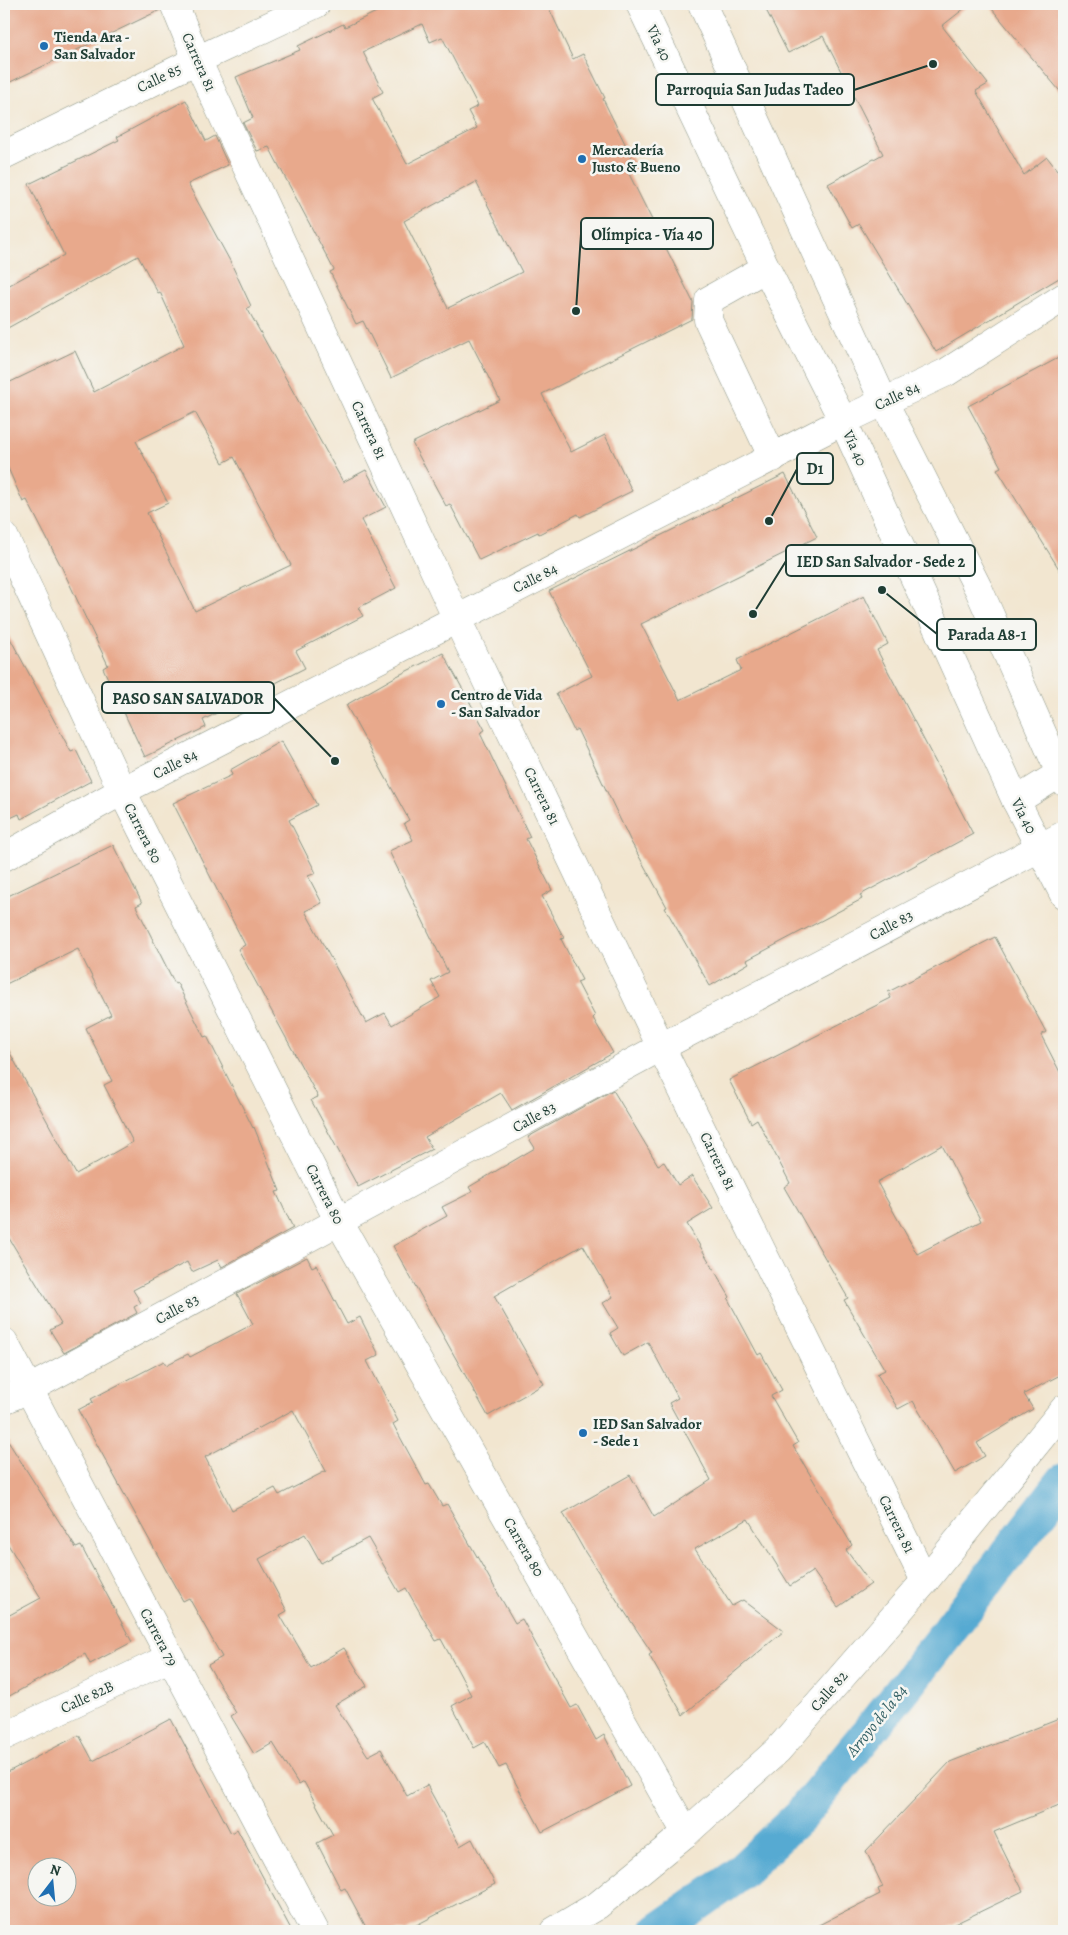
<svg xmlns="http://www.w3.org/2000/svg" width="1068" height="1935" font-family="Alegreya,serif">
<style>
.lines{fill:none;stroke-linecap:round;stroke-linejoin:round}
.canal{stroke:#57aad2;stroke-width:36}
.building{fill:#e8a98c;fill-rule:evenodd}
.minor-casing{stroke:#889282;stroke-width:29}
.highway-casing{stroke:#889282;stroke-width:29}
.minor{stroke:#fff;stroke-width:28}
.highway{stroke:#fff;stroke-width:28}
.poi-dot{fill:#1f6fb2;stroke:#f6f6f2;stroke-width:2}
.labels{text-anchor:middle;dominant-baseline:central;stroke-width:5;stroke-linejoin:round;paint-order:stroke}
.poi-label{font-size:15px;font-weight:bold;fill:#1f3d34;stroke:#f6f6f2;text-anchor:start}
.street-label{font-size:15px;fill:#1f3d34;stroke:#f6f6f2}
.water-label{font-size:16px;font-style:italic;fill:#305e63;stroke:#f6f6f2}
.leader{fill:none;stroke:#1f3d34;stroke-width:2}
.callout-dot{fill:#1f3d34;stroke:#f6f6f2;stroke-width:2}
.callout{fill:#f6f6f2;stroke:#1f3d34;stroke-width:2}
.callout-label{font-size:16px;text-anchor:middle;font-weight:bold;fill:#1f3d34}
</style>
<rect width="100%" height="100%" fill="#f6f6f2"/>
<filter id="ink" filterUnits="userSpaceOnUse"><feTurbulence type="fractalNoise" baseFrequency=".02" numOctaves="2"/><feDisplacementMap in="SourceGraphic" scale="10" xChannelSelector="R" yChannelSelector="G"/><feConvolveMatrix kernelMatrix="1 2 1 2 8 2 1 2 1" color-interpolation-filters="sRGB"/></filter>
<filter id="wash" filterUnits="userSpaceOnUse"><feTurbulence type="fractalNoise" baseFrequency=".0096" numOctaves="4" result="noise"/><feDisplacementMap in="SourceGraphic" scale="20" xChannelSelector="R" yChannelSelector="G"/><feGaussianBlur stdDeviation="1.12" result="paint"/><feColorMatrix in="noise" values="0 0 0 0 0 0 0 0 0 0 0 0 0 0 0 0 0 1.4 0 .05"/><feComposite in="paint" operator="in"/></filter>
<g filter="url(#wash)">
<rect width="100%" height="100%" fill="#f2e6d0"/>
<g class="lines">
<!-- canal -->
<path class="canal" d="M658,1931L734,1878L800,1816L901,1692L1064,1481"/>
</g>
<g id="blocks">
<!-- building -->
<g class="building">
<path d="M4,4H159L160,10L4,85Z"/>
<path d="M393,4H547L573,59L583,54L605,98L603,99L637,168L628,172L693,302L692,319L542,394L571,452L605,435L632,491L580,517L578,514L539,534L538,532L479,560L450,504L446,506L412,443L500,400L469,339L391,378L363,321L356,324L330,272L334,270L269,147L257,151L243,123L253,118L236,77L300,50L298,46L343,24L345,27ZM422,24L430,42L442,37L478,106L468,111L477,128L407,164L372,98L383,92L363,52ZM476,182L522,272L448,308L404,221Z"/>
<path d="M763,4H970L942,26L988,84L976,91L1024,175L1047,157L1064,179V275L936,352L859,224L852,228L828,184L883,154L823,36L788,53Z"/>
<path d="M988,4H1064V96L1028,53Z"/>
<path d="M186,100L206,141L215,136L228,165L188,184L230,261L251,306L247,308L343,482L366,470L386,507L361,520L396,588L358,608L363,616L296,651L305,668L203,720L206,727L145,757L103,668L108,665L62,568L27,500L23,502L4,459V385L75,351L94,392L184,345L160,292L158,293L138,256L4,330V288L64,255L29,184L119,140L117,137ZM195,412L223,463L234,457L291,565L195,611L147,513L168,503L136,441Z"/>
<path d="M1064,355V577L997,469L1001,467L968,406Z"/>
<path d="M785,474L817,537L641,624L680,700L741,670L737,660L864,596L888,644L877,650L973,834L860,895L862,899L747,960L749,963L710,986L665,908L667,907L631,842L577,729L574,731L556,694L592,676L549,591Z"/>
<path d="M4,627L71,752L76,750L91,781L21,819L19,814L4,821Z"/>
<path d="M443,653L485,730L480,733L530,837L526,839L552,890L542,896L564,938L561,939L582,980L577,982L595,1016L593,1018L613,1053L512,1110L501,1093L425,1137L432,1149L358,1187L311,1100L318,1097L238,949L245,945L173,803L232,775L230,770L281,741L317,805L289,820L316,873L308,876L322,903L305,911L366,1023L385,1013L392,1025L440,997L431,981L448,972L389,851L413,840L404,823L409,820L346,705L395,677Z"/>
<path d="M113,845L142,903L136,906L175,984L177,983L204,1037L207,1036L253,1128L254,1127L280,1191L276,1192L293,1228L222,1267L218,1260L192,1272L187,1262L133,1290L141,1303L134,1307L137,1313L64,1353L50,1330L61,1324L4,1230V1042L76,1174L133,1142L104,1085L112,1081L86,1028L111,1015L78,949L4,985V898Z"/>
<path d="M995,937L1046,1032L1041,1035L1064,1080V1373L1024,1394L1033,1409L977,1443L985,1456L955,1473L913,1401L898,1409L877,1374L885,1370L844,1300L848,1298L784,1187L790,1183L757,1119L751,1123L729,1080L891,998L888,992ZM942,1145L981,1221L917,1254L877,1182Z"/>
<path d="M613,1090L658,1165L664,1162L678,1185L692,1176L713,1208L687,1224L730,1297L728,1299L758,1355L761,1353L782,1390L771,1396L798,1443L793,1446L852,1545L846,1550L871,1584L838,1607L813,1571L790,1586L748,1519L695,1549L732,1606L743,1600L784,1631L683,1715L649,1655L652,1653L585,1552L563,1513L630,1475L654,1517L711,1480L669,1403L678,1398L648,1342L623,1356L610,1333L618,1328L603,1303L613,1297L583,1245L494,1296L544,1384L488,1416L393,1246L447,1216L442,1207L472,1192L469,1187L535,1148L528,1137Z"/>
<path d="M307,1257L312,1267L316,1265L347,1324L360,1317L379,1355L367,1361L398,1421L393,1424L426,1485L429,1484L442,1506L447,1504L515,1623L522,1619L571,1708L577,1705L596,1740L604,1735L630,1786L542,1832L506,1765L499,1768L485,1742L474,1748L452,1706L471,1695L441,1639L436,1641L406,1588L399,1592L368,1538L321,1563L305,1534L259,1559L287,1611L280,1615L311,1668L344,1648L367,1686L335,1705L368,1756L381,1749L407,1796L427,1785L460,1846L472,1839L495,1884L405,1931H368L345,1888L341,1890L317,1843L333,1835L304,1782L299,1785L273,1743L254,1754L231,1716L236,1713L208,1665L222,1657L189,1598L183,1601L78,1410L93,1402L91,1399L164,1361L166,1365L188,1354L190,1357L253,1324L237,1294ZM293,1410L326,1471L279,1495L275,1488L232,1510L205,1457Z"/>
<path d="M4,1435L76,1548L81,1546L132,1642L90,1664L85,1654L4,1699V1618L41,1598L4,1538Z"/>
<path d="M1064,1717V1803L994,1832L1023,1891L940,1931H807L880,1894L878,1889L883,1887L866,1851L950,1762Z"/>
<path d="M171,1719L231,1833L237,1829L292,1931H4V1774L79,1735L93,1761ZM38,1868H68V1898H38Z"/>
</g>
</g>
</g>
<g filter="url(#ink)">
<use href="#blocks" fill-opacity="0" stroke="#889282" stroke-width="1"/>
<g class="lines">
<defs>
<g id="minor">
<path d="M174,4L197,60L457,619L661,1047L925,1581"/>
<path d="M4,155L197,60L316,4"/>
<path d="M766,268L709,300L708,320L773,458"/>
<path d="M4,536L122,791L339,1222L686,1833"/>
<path d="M1016,801L1064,771"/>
<path d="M4,857L122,791L457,619L843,421L947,372L1064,297"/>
<path d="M4,1342L315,1931"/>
<path d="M4,1400L29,1389L661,1047L1064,835"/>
<path d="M4,1736L169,1658"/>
<path d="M554,1931L598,1905L686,1833L778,1750L925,1581L1064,1409"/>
</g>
<g id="highway">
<path d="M640,4L766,268L843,421L1016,801L1064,895"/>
<path d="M702,4L884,402L979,590L1064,782"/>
</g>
</defs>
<!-- minor casing -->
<use href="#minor" class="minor-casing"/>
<!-- highway casing -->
<use href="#highway" class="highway-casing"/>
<!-- minor -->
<use href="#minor" class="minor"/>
<!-- highway -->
<use href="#highway" class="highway"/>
</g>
</g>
<!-- markers -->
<g class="poi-dot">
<circle cx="44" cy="46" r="5"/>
<circle cx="582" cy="159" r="5"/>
<circle cx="441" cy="704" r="5"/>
<circle cx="583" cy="1433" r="5"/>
</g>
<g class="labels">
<!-- poi labels -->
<g class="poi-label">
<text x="54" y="37">Tienda Ara -<tspan x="54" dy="17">San Salvador</tspan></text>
<text x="592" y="150">Mercadería<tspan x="592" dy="17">Justo &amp; Bueno</tspan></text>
<text x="451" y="695">Centro de Vida<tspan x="451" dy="17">- San Salvador</tspan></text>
<text x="593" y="1424">IED San Salvador<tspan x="593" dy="17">- Sede 1</tspan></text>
</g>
<!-- street labels -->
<g class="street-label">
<text transform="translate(659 43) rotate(65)">Vía 40</text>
<text transform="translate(199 62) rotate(66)">Carrera 81</text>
<text transform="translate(159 78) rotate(-26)">Calle 85</text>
<text transform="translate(897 396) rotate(-25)">Calle 84</text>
<text transform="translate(369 430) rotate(65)">Carrera 81</text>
<text transform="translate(855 448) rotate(66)">Vía 40</text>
<text transform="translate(535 578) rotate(-27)">Calle 84</text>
<text transform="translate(175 764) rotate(-27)">Calle 84</text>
<text transform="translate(542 796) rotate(64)">Carrera 81</text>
<text transform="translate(1024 816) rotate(63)">Vía 40</text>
<text transform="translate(143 833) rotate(63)">Carrera 80</text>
<text transform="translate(891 925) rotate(-28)">Calle 83</text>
<text transform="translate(534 1117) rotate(-29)">Calle 83</text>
<text transform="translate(718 1161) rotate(64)">Carrera 81</text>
<text transform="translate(325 1194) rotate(63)">Carrera 80</text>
<text transform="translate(177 1309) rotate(-28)">Calle 83</text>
<text transform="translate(897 1524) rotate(64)">Carrera 81</text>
<text transform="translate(524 1547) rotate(60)">Carrera 80</text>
<text transform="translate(159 1637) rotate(62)">Carrera 79</text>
<text transform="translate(829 1691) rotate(-49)">Calle 82</text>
<text transform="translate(87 1697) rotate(-25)">Calle 82B</text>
</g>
<!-- water labels -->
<g class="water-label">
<text transform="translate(877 1721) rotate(-51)">Arroyo de la 84</text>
</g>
</g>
<!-- callouts -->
<path class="leader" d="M933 64L854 90M576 311L581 234M769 521L797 469M753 614L786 561M882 590L937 634M335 761L274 698"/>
<g class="callout-dot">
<circle cx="933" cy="64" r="5"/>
<circle cx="576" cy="311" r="5"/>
<circle cx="769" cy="521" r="5"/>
<circle cx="753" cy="614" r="5"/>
<circle cx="882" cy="590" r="5"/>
<circle cx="335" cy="761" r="5"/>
</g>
<g class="callout">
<rect x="656" y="74" width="198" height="31" rx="5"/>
<rect x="581" y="218" width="132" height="31" rx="5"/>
<rect x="797" y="453" width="36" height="31" rx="5"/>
<rect x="786" y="545" width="189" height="31" rx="5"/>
<rect x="937" y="619" width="99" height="31" rx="5"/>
<rect x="102" y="682" width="172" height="31" rx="5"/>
</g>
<g class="callout-label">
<text x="755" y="95">Parroquia San Judas Tadeo</text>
<text x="647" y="240">Olímpica - Vía 40</text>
<text x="815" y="474">D1</text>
<text x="881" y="567">IED San Salvador - Sede 2</text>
<text x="987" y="640">Parada A8-1</text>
<text x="188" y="704">PASO SAN SALVADOR</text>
</g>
<!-- margin -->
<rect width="1068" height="1935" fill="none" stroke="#f6f6f2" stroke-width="20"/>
<!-- north arrow -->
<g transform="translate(52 1882) rotate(16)"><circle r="24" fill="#f6f6f2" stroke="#a0aca6"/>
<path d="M0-4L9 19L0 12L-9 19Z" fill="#1f6fb2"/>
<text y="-8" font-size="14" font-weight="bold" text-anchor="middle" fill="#1f3d34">N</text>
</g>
</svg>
